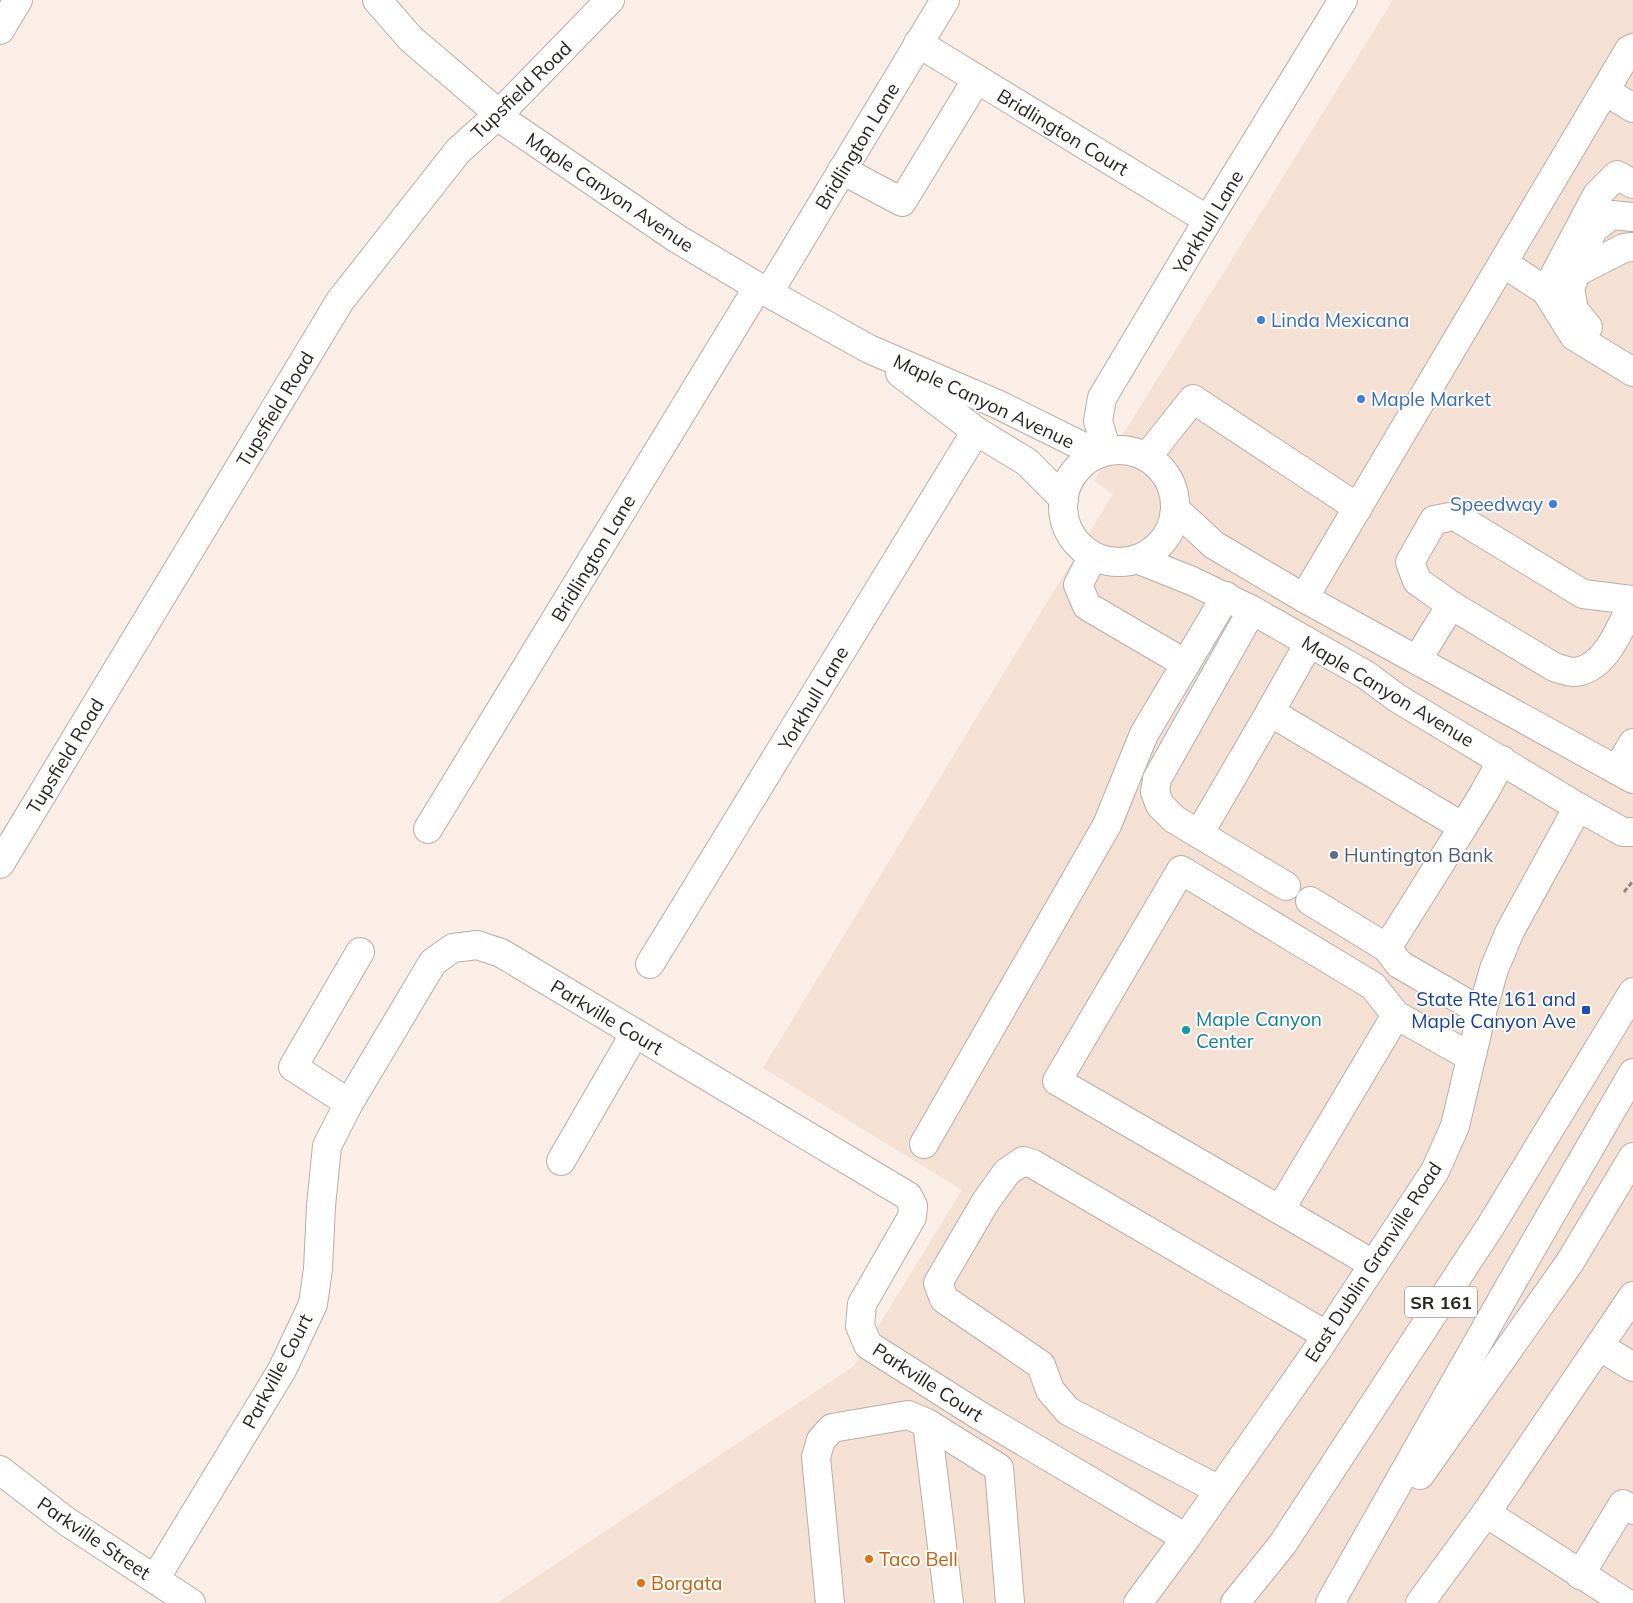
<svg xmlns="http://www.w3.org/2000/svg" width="1633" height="1603" font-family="Mulish,sans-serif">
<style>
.built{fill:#f4e1d4}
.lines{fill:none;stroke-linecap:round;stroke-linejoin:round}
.minor-casing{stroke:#b9ada6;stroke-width:30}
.major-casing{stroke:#b9ada6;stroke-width:30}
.path{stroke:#8f8781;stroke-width:3;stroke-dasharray:5 2.5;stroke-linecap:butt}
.minor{stroke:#fff;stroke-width:28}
.major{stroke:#fff;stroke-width:28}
.shop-dot{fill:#3f7fe0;stroke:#fdfdfd;stroke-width:2}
.service-dot{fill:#5c6f8a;stroke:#fdfdfd;stroke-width:2}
.transit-dot{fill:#1a4fb4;stroke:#fdfdfd;stroke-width:2}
.culture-dot{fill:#0f9aa8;stroke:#fdfdfd;stroke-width:2}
.food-dot{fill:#e8710a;stroke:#fdfdfd;stroke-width:2}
.labels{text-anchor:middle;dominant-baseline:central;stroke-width:4;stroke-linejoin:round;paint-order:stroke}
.shield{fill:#fdfdfd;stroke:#696664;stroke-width:1}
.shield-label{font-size:18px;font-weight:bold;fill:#292522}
.street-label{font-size:19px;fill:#292522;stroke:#fdfdfd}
.shop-label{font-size:19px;fill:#366cbe;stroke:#fdfdfd;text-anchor:start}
.service-label{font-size:19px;fill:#4e5e75;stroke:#fdfdfd;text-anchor:start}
.transit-label{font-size:19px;fill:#164399;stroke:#fdfdfd;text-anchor:end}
.culture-label{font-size:19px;fill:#0d838f;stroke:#fdfdfd;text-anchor:start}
.food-label{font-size:19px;fill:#c56008;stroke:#fdfdfd;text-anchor:start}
</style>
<rect width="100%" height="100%" fill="#faeee6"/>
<!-- built -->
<path class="built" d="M1393,0H1633V1603H497L854,1366L962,1190L763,1068L1113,494L1094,481Z"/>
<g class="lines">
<defs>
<g id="minor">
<path d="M377,0L411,39L499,114L506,122L676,238L758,287L869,349L997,404L1098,454"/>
<path d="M0,30L18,0"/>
<path d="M918,43L1208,220"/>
<path d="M1605,91L1633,108"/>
<path d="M842,170L902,202L977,79"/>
<path d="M1633,184L1617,175L1597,195L1546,291L1574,336L1633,372"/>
<path d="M1586,249L1592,230L1612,215L1633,217"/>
<path d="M1503,263L1546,291"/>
<path d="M769,292L945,0"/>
<path d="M1588,327L1574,310L1570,288L1577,272L1624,248L1633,247"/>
<path d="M900,373L976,431L1027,462L1064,499"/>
<circle cx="1119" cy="506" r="56"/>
<path d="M1107,451L1098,421L1102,398L1208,220L1343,0"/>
<path d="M1147,457L1193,399L1358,508"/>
<path d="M1175,509L1214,545L1304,598L1633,779"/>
<path d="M1093,556L1078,585L1087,606L1186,664"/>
<path d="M1137,559L1192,581L1252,610L1366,675L1397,698L1578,807L1623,832H1633"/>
<path d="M1304,598L1629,50L1633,48"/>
<path d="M1451,605L1554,667C1560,669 1568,672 1574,672C1606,670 1621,626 1633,602"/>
<path d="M1252,610L1157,779L1155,792L1160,805L1174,819L1286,886"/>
<path d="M1309,643L1270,712L1463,827L1484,793L1502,760"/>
<path d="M1417,660L1451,605L1417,581L1410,562L1434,520L1455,516L1583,594L1633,600"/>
<path d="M1617,770L1633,743"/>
<path d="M428,829L758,287"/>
<path d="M1199,834L1270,712"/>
<path d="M0,864L340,301L458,151L499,114L610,0"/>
<path d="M1310,901L1387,948L1399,964L1482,1012"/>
<path d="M1387,948L1463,827"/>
<path d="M650,964L976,431"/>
<path d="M349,1103L293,1067L360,952"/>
<path d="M924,1144L1107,825L1144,734L1226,596"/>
<path d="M561,1161L635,1033"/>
<path d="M1280,1210L1057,1081L1181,870L1373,986L1396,1015L1471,1057"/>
<path d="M1373,1264L1280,1210L1396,1015"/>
<path d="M1599,1346L1633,1367"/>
<path d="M927,1423L949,1603"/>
<path d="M0,1470L66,1521L191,1603"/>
<path d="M1219,1490L1068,1411L1050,1390L1041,1365L944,1299L938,1283L986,1201L1007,1172L1023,1161L1033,1164L1326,1335"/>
<path d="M1486,1513L1626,1603"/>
<path d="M1580,1575L1623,1504L1633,1510"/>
<path d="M155,1579L282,1370L313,1304L318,1269L321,1206L327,1146L349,1103L433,962L453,948L477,945L501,953L908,1196L913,1206L912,1217L862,1304L860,1326L868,1345L977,1414L1186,1538"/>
<path d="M830,1603L816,1457L821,1440L832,1428L908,1415L927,1423L999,1468L1010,1603"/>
<path d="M1138,1603L1186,1538L1314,1355L1435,1171L1455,1126L1482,1012L1494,969L1510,931L1578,807"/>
<path d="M1420,1603L1486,1513L1633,1296"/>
</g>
<g id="major">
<path d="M1420,1475L1570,1262L1633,1157"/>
<path d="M1235,1603L1282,1545L1427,1323L1490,1227L1633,992"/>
<path d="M1330,1603L1511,1284L1633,1073"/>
</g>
</defs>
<!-- minor casing -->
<use href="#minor" class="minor-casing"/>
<!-- major casing -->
<use href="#major" class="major-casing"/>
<!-- path -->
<path class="path" d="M1624,892L1633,881"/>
<!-- minor -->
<use href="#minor" class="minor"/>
<!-- major -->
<use href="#major" class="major"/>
</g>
<!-- markers -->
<g class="shop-dot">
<circle cx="1261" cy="320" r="5"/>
<circle cx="1361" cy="399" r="5"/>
<circle cx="1553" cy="504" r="5"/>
</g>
<circle class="service-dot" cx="1334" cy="855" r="5"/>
<rect class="transit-dot" x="1581" y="1005" width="10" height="10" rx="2.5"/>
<circle class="culture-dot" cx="1186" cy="1030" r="5"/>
<g class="food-dot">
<circle cx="869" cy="1559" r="5"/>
<circle cx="641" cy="1583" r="5"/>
</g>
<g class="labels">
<!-- shield labels -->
<rect class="shield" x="1405" y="1286.5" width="72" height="31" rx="4"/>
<g class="shield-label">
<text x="1441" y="1302">SR 161</text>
</g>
<!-- street labels -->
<g class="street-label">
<text transform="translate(521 90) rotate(-44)">Tupsfield Road</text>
<text transform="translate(1063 132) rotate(31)">Bridlington Court</text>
<text transform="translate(857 146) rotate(-59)">Bridlington Lane</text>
<text transform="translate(610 192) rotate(34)">Maple Canyon Avenue</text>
<text transform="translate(1208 222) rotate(-59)">Yorkhull Lane</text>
<text transform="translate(984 401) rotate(25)">Maple Canyon Avenue</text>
<text transform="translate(275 409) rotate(-59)">Tupsfield Road</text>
<text transform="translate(593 558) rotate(-59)">Bridlington Lane</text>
<text transform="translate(1388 691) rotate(31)">Maple Canyon Avenue</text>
<text transform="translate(813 698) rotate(-59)">Yorkhull Lane</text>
<text transform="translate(65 756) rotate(-59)">Tupsfield Road</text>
<text transform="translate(607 1017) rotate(31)">Parkville Court</text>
<text transform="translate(1373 1262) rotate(-57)">East Dublin Granville Road</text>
<text transform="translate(277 1371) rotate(-62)">Parkville Court</text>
<text transform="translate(928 1382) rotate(33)">Parkville Court</text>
<text transform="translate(94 1538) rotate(34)">Parkville Street</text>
</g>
<!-- shop labels -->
<g class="shop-label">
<text x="1271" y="320">Linda Mexicana</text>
<text x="1371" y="399">Maple Market</text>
<text x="1543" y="504" text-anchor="end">Speedway</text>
</g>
<!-- service labels -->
<g class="service-label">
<text x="1344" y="855">Huntington Bank</text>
</g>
<!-- transit labels -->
<g class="transit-label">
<text x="1576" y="999">State Rte 161 and<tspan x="1576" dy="22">Maple Canyon Ave</tspan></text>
</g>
<!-- culture labels -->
<g class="culture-label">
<text x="1196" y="1019">Maple Canyon<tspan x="1196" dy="22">Center</tspan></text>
</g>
<!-- food labels -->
<g class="food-label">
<text x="879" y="1559">Taco Bell</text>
<text x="651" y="1583">Borgata</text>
</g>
</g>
</svg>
